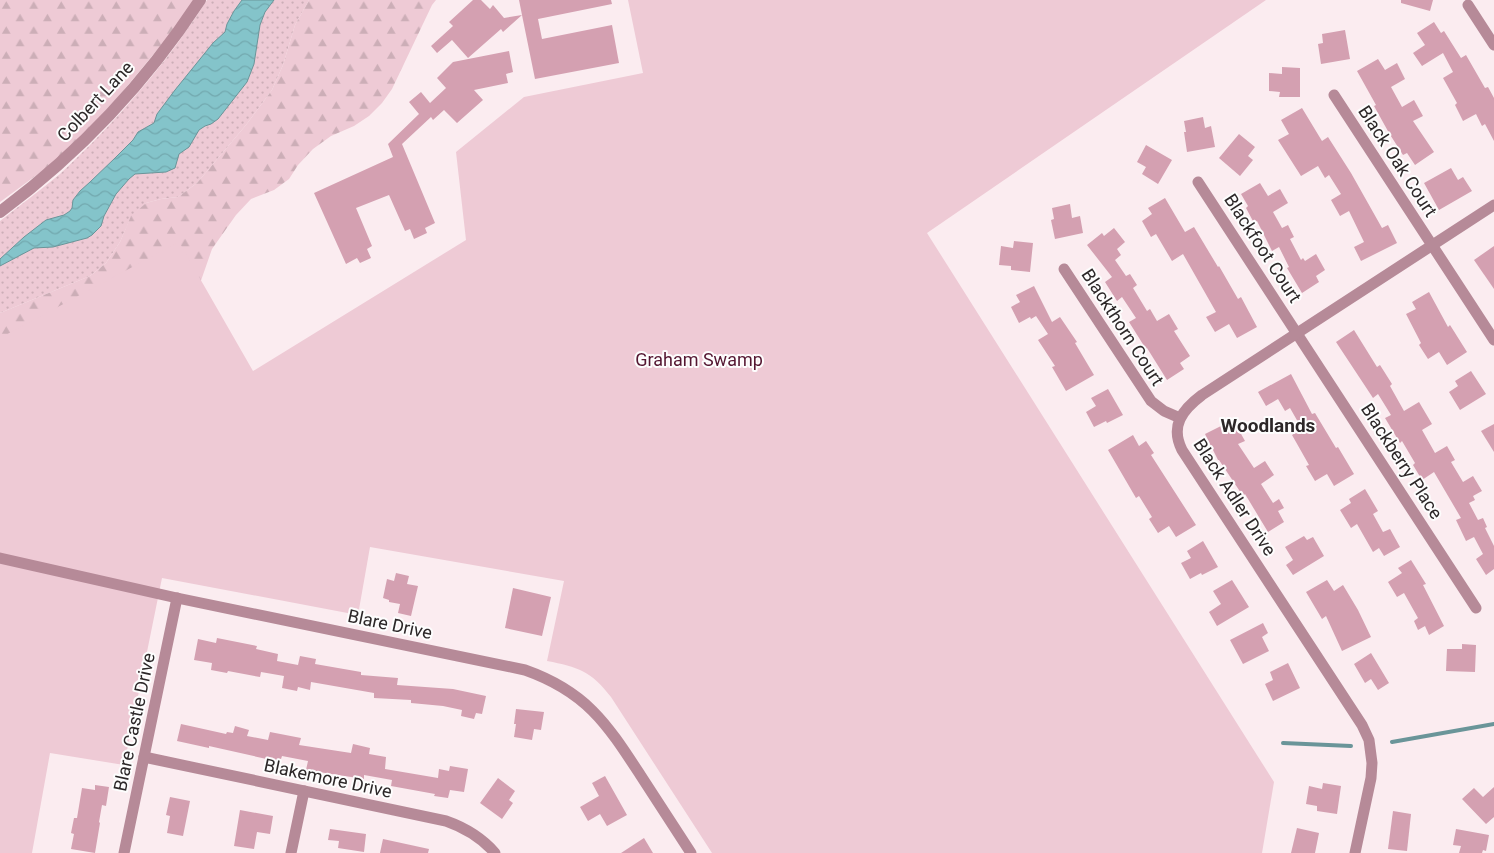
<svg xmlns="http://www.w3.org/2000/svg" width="1494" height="853" font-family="Roboto,sans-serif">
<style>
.grass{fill:url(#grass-dots)}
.forest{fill:url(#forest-firs)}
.park{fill:#eecad5}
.water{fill:url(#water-waves);stroke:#6a9599}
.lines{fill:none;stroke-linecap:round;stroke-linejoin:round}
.stream{stroke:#6a9599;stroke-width:4}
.building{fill:#d4a0b1}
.minor{stroke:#b68a98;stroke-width:11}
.tertiary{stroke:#b68a98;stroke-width:12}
.labels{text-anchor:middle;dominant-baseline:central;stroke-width:4;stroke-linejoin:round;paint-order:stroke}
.street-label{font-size:18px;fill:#2c2728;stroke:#fdfdfd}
.park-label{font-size:18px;fill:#551732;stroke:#fdfdfd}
.neighbourhood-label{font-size:19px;font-weight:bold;fill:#2c2728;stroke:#fdfdfd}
</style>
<defs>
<pattern id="grass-dots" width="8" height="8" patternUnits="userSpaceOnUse" patternTransform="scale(1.25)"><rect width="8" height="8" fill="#eecad5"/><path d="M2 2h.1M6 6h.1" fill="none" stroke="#ccaeb7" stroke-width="1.8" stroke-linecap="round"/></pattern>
<pattern id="forest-firs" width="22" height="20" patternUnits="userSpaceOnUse" patternTransform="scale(1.25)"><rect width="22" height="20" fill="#eecad5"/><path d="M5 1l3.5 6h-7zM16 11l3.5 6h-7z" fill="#ccaeb7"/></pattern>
<pattern id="water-waves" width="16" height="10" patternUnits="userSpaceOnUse" patternTransform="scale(1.25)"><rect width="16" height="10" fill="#84c4ca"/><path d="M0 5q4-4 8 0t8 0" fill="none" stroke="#72a8ae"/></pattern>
</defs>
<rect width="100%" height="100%" fill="#fbecf0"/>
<!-- grass -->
<path class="grass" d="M207,0H309L295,25L283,65L272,90L246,125L197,183L178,197L161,199L146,203L131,217L120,242L106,263L90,276L0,313V221C20,205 41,190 60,174C103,134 142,91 177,44C187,29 198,15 207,0Z"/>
<!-- forest -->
<g class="forest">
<path d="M0,0H195L186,15L99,120L49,166L0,202Z"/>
<path d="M309,0H436L432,5L392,89L382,103L369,116L354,126L331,136L313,149L298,165L289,179L274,190L251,199L236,215L212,249L189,315L0,483V313L90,276L106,263L120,242L131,216L146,203L161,199L178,197L197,183L246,125L272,90L283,65L295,25Z"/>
</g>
<!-- park -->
<path class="park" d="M628,0H1266L927,233L1274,782L1262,853H712L611,697C591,671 578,667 547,661L564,581L370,547L358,615L162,578L124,765L50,753L32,853H0V338L179,242L253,371L466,240L456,152L524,97L643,73Z"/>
<!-- water -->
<path class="water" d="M242,0H274L265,12L260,25L254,64L247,82L218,119L211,124L205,126L199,130L189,147L179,154L175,168L166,172L135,174L129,179L116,194L104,216L101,226L92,235L87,238L53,247L34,248L0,266V259L24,237L46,220L64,215L70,211L72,208L73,200L80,191L90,182L115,158L133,140L138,132L154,123L157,114L175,90L213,43L225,32L227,24L234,11Z"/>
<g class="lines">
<!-- stream -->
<g class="stream">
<path d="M1392,742L1494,724"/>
<path d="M1283,743L1351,746"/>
</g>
</g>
<!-- building -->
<g class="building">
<path d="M473,0H481L490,9L493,5L504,18L522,15L519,0H611L612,4L538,19L542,39L612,25L619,63L535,79L522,15L503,32L501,29L468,58L452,40L437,53L431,46L453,26L449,22Z"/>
<path d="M1401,0H1433L1430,11L1401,3Z"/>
<path d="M1434,22L1441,33L1444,31L1461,58L1466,55L1485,88L1488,87L1494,98V141L1485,124L1482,126L1476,114L1463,121L1455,105L1457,103L1443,78L1453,72L1443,53L1422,66L1413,53L1425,45L1417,33Z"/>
<path d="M1345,30L1350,59L1321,64L1318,44L1323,43L1322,34Z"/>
<path d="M509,51L513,72L506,74L508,83L474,90L483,100L457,123L444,110L433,120L431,117L402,144L435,223L425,228L427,233L414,239L410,229L405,231L389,195L356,208L372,246L367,249L371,258L360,263L357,258L346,264L314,193L393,157L388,144L419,114L409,102L421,92L430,103L446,88L437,78L453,62Z"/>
<path d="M1378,59L1385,70L1397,63L1405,79L1391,87L1402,107L1414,100L1423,116L1413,121L1434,152L1415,165L1407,153L1403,155L1389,133L1374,106L1376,105L1357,71Z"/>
<path d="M1282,67L1300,68V97H1279L1280,92L1269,91V73L1282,74Z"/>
<path d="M1302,108L1322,141L1328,137L1351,173L1382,228L1388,225L1397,243L1361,261L1354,247L1364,242L1349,211L1340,216L1331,200L1341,194L1329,175L1325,178L1318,166L1301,176L1278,140L1289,134L1281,120Z"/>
<path d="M1203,117L1205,128L1211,126L1215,147L1187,152L1184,132H1186L1184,121Z"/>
<path d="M1239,134L1255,147L1248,156L1253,160L1240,176L1219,158Z"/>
<path d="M1146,145L1172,160L1158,184L1142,174L1146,167L1137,162Z"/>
<path d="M1451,168L1458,180L1463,177L1472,191L1439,210L1424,183Z"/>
<path d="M1260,183L1268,196L1280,189L1288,203L1273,212L1282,228L1288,225L1294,237L1290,239L1301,260L1303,258L1305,261L1316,254L1325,270L1316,276L1319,282L1302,293L1287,268L1289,267L1279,247L1272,251L1257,221L1254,223L1246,208L1248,206L1241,194Z"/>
<path d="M1165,198L1185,232L1194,227L1218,267L1219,266L1238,299L1241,297L1257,327L1237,338L1229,324L1215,332L1206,317L1216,312L1183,254L1172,261L1156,234L1151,237L1142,221L1152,214L1148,208Z"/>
<path d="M1070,204L1072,218L1080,216L1083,233L1055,239L1051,220L1054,219L1052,208Z"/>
<path d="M1114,228L1125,242L1117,249L1121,255L1115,260L1126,276L1130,274L1137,285L1133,288L1147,311L1150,309L1157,321L1169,314L1178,329L1174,331L1190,356L1180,363L1184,369L1167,380L1147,348L1146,349L1129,322L1136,318L1122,297L1117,301L1105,282L1112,277L1087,245L1102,233L1104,236Z"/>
<path d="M1014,241L1033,243L1030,272L1011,270V266L999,265L1001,246L1013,248Z"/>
<path d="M1494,246V289L1474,260Z"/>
<path d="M1034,286L1052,322L1060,317L1077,342L1075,343L1094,375L1066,391L1052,367L1055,366L1038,340L1048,334L1036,316L1031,319L1030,317L1019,323L1011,307L1020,302L1016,295Z"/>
<path d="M1429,292L1448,327L1450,325L1467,352L1447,365L1439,352L1428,359L1419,345L1421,343L1406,314L1416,309L1412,302Z"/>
<path d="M1354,330L1377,367L1380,365L1392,384L1390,386L1404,411L1419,402L1432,424L1422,430L1435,453L1447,446L1455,460L1451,462L1463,482L1473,476L1482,491L1473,496L1475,500L1469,503L1478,520L1483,518L1487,527L1485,528L1494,546V569L1486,575L1476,559L1483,554L1474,537L1466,541L1456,520L1461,518L1434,472L1422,480L1413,465L1415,463L1402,441L1400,443L1385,418L1391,415L1378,394L1373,398L1336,342Z"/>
<path d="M1471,371L1486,394L1460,410L1449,392L1458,386L1455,381Z"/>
<path d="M1291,374L1312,414L1315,413L1336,448L1338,447L1354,474L1334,486L1327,474L1315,481L1306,466L1309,465L1292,435L1302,429L1290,408L1285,411L1278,399L1266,406L1258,392Z"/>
<path d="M1108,389L1123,415L1107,423L1106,421L1094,427L1086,412L1096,406L1091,398Z"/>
<path d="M1494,424V452L1481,431Z"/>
<path d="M1236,425L1245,441L1238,444L1254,468L1265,461L1274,475L1261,484L1273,503L1279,499L1284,508L1278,511L1284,522L1268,532L1245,494L1243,496L1219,460H1218L1205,434L1221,426L1224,431Z"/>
<path d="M1133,435L1139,446L1146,441L1154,453L1151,455L1196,525L1176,537L1169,526L1158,533L1149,519L1152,517L1139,496L1136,498L1108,450Z"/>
<path d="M1365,489L1378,511L1373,514L1383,532L1390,529L1400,547L1384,556L1379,548L1373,552L1357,524L1351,528L1340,510L1351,503L1349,499Z"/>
<path d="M1304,536L1307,540L1313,537L1324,556L1293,575L1286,565L1293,560L1285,547Z"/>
<path d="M1203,541L1218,567L1202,575L1201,573L1190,579L1181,563L1191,558L1187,551Z"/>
<path d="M1411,560L1426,584L1423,585L1444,626L1429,635L1425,626L1418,630L1414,621L1418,618L1404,593L1397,597L1388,582L1402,573L1398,568Z"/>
<path d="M396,573L409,576L407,584L418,586L411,616L398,613L400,604L389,602V600L383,598L387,579L394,581Z"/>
<path d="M1232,580L1249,607L1217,626L1209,612L1221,604L1213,591Z"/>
<path d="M1327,580L1334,591L1343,585L1358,610L1371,637L1342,651L1326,616L1322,619L1306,592Z"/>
<path d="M513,588L551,597L542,636L505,628Z"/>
<path d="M1263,623L1268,633L1262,637L1269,651L1243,664L1230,640Z"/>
<path d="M217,638L257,646L256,649L278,654L277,661L298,665L300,656L316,659L315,664L361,672V675L398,678L397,685L453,689L486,696L482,714L476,713L474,719L461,716L462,710L443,706L411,703V700L374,698V693L311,682L310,690L298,687L297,691L282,688L284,676L261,672L260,677L228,671L227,673L211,670L212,663L194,660L198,639L216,643Z"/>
<path d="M1462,644L1476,645L1475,672L1446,671L1447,649H1462Z"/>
<path d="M1371,653L1389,683L1378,690L1371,679L1365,683L1354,664Z"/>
<path d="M1288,663L1300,688L1273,701L1265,684L1273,680L1270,672Z"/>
<path d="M516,709L544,712L541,730L534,729L532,740L514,737L516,724H514Z"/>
<path d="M181,724L226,734L227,732L233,733L235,726L249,730L247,736L268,740L270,732L301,738L299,745L351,753L353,744L370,748L369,754L386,757L385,769L438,778L439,769L449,771L450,766L468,769L464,792L450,790L448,798L434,796L435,794L391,786L392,780L364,775V779L306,770L308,761L282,756L280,762L209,746V748L177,741Z"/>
<path d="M605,776L627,815L607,826L600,814L588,821L580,807L599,796L592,783Z"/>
<path d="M498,778L515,791L509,800L513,803L502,819L480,803Z"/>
<path d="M1323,783L1341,786L1337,814L1317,811V806L1306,804L1309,786L1322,789Z"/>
<path d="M95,785L109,787L106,806L102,805L99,822L100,823L95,853L71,849L74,834L71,833L74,818H77L82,788L95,790Z"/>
<path d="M1494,787V817L1486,824L1462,799L1474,788L1483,797Z"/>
<path d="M170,797L190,801L183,836L167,833L170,816L166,815Z"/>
<path d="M240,810L273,816L270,834L257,832L254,849L234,846Z"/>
<path d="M1393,811L1411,814L1407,851L1388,849Z"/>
<path d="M1297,828L1319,833L1315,853H1291Z"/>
<path d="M330,829L366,834L364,852L338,848L339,841L328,840Z"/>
<path d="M1456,829L1489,835L1486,851L1483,850L1482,853H1459L1461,846L1453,845Z"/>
<path d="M644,838L653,853H621Z"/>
<path d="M383,839L429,849L428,853H380Z"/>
</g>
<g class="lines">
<!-- minor -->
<g class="minor">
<path d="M1468,5L1494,45"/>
<path d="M1334,95L1494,340"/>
<path d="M1198,182L1476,608"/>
<path d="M1064,269L1151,401L1164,411L1180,418"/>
<path d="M0,558L177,598L525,670C587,692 607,724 641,776C658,802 674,827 691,853"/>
<path d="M144,757L446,821C466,828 481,837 495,853"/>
<path d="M124,853L177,598"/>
<path d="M291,853L304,791"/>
<path d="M1355,853L1371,778L1372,763L1369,740L1362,725L1182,450C1170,426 1182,410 1202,395L1494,205"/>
</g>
<!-- tertiary -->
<path class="tertiary" d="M0,212C78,154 147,81 200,0"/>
</g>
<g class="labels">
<!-- street labels -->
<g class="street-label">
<text transform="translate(95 101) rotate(-47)">Colbert Lane</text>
<text transform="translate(1398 161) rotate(57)">Black Oak Court</text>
<text transform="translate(1263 248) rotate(57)">Blackfoot Court</text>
<text transform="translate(1123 327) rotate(57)">Blackthorn Court</text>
<text transform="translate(1402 461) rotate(57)">Blackberry Place</text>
<text transform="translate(1235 497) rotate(57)">Black Adler Drive</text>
<text transform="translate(390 624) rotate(12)">Blare Drive</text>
<text transform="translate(134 722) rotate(-78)">Blare Castle Drive</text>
<text transform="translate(328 778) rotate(12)">Blakemore Drive</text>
</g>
<!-- park labels -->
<g class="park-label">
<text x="699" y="359">Graham Swamp</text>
</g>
<!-- neighbourhood labels -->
<g class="neighbourhood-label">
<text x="1268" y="425">Woodlands</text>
</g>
</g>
</svg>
